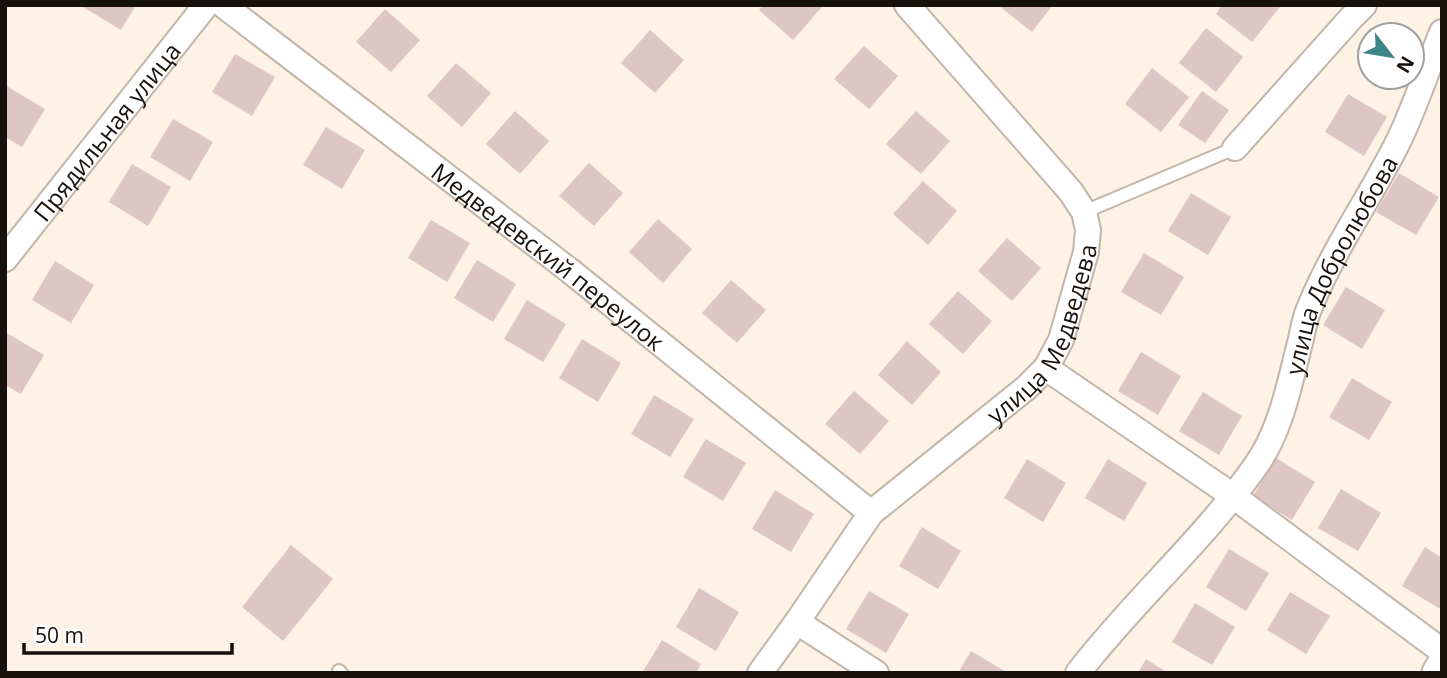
<svg xmlns="http://www.w3.org/2000/svg" width="1447" height="678" font-family="'Open Sans',sans-serif">
<style>
.building{fill:#ddc6c3}
.lines{fill:none;stroke-linecap:round;stroke-linejoin:round}
.lane-casing{stroke:#c3b5a7;stroke-width:16}
.street-casing{stroke:#c3b5a7;stroke-width:28}
.secondary-casing{stroke:#c3b5a7;stroke-width:37}
.lane{stroke:#fff;stroke-width:12}
.street{stroke:#fff;stroke-width:24}
.secondary{stroke:#fff;stroke-width:33}
.labels{text-anchor:middle;dominant-baseline:central;stroke-width:7;stroke-linejoin:round;paint-order:stroke}
.street-label{font-size:24px;fill:#16110c;stroke:#fff}
</style>
<rect width="100%" height="100%" fill="#fdf2e5"/>
<!-- building -->
<g class="building">
<path d="M80,5H136L121,30Z"/>
<path d="M763,5H819L822,7L793,40L759,10Z"/>
<path d="M998,5H1053L1032,32Z"/>
<path d="M1222,5H1277L1280,7L1252,42L1216,14Z"/>
<path d="M385,9L420,40L391,72L356,42Z"/>
<path d="M1206,28L1243,57L1216,92L1179,63Z"/>
<path d="M650,30L684,60L655,93L621,63Z"/>
<path d="M864,46L898,76L869,109L834,79Z"/>
<path d="M235,54L275,77L252,116L212,92Z"/>
<path d="M456,63L491,93L462,127L427,96Z"/>
<path d="M1152,68L1189,97L1161,132L1125,104Z"/>
<path d="M5,85L45,109L22,147L5,137Z"/>
<path d="M1202,91L1229,110L1205,143L1178,125Z"/>
<path d="M1348,94L1387,117L1364,156L1325,132Z"/>
<path d="M515,111L549,141L520,174L486,144Z"/>
<path d="M916,111L950,141L921,174L886,144Z"/>
<path d="M173,119L213,142L190,181L150,157Z"/>
<path d="M326,127L365,150L342,189L303,165Z"/>
<path d="M589,163L623,193L594,226L559,196Z"/>
<path d="M132,164L171,187L148,226L109,202Z"/>
<path d="M1399,173L1439,197L1416,235L1376,212Z"/>
<path d="M923,181L957,211L928,245L893,214Z"/>
<path d="M1191,193L1231,217L1208,255L1168,231Z"/>
<path d="M658,219L692,249L663,283L629,252Z"/>
<path d="M431,220L470,243L447,282L408,258Z"/>
<path d="M1007,238L1041,268L1012,301L978,271Z"/>
<path d="M1144,253L1184,277L1161,315L1121,292Z"/>
<path d="M477,260L516,284L493,322L454,298Z"/>
<path d="M55,261L94,285L71,323L32,300Z"/>
<path d="M731,280L766,310L737,343L702,313Z"/>
<path d="M1346,287L1385,310L1362,349L1323,325Z"/>
<path d="M958,291L992,321L963,354L929,324Z"/>
<path d="M527,300L566,324L543,362L504,339Z"/>
<path d="M5,332L44,355L21,394L5,385Z"/>
<path d="M582,339L621,363L598,402L559,378Z"/>
<path d="M907,341L941,372L912,405L878,375Z"/>
<path d="M1141,352L1181,376L1158,415L1118,391Z"/>
<path d="M1352,378L1392,402L1369,440L1329,417Z"/>
<path d="M854,391L889,421L860,454L825,424Z"/>
<path d="M1203,392L1242,416L1219,455L1179,431Z"/>
<path d="M654,395L694,419L670,457L631,434Z"/>
<path d="M706,439L746,463L723,501L683,477Z"/>
<path d="M1276,458L1315,482L1292,520L1253,496Z"/>
<path d="M1027,459L1066,483L1043,522L1004,498Z"/>
<path d="M1108,459L1147,483L1124,521L1085,498Z"/>
<path d="M1341,489L1381,513L1358,551L1318,528Z"/>
<path d="M775,490L814,514L791,552L752,529Z"/>
<path d="M922,527L961,551L938,589L899,566Z"/>
<path d="M291,545L333,579L283,641L242,607Z"/>
<path d="M1425,547L1442,558V610L1402,586Z"/>
<path d="M1229,549L1269,573L1246,611L1206,587Z"/>
<path d="M699,588L739,612L716,651L676,627Z"/>
<path d="M869,591L909,614L886,653L846,629Z"/>
<path d="M1290,592L1330,616L1306,654L1267,630Z"/>
<path d="M1195,603L1235,627L1212,665L1172,642Z"/>
<path d="M662,640L701,664L696,673H642Z"/>
<path d="M971,651L1008,673H958Z"/>
<path d="M1146,659L1168,673H1138Z"/>
</g>
<g class="lines">
<defs>
<g id="lane">
<path d="M1084,212L1235,148"/>
<path d="M339,671L341,673"/>
</g>
<g id="street">
<path id="s1" d="M223,5L569,270L871,513"/>
<path d="M1235,148L1352,17L1364,5"/>
<path id="s2" d="M5,259L206,5"/>
<path d="M1046,368L1233,496L1442,651"/>
<path d="M797,622L876,673"/>
<path id="s3" d="M760,673L797,622L871,513L1026,388L1046,368L1061,340L1086,252L1088,230L1084,212L1071,192L907,5"/>
<path id="s4" d="M1078,673C1134,600 1205,539 1257,464C1282,428 1290,381 1301,339C1303,329 1305,318 1309,309C1333,249 1371,197 1399,140C1415,107 1428,67 1442,32"/>
</g>
<path id="secondary" d="M1439,673L1442,668"/>
</defs>
<!-- lane casing -->
<use href="#lane" class="lane-casing"/>
<!-- street casing -->
<use href="#street" class="street-casing"/>
<!-- secondary casing -->
<use href="#secondary" class="secondary-casing"/>
<!-- lane -->
<use href="#lane" class="lane"/>
<!-- street -->
<use href="#street" class="street"/>
<!-- secondary -->
<use href="#secondary" class="secondary"/>
</g>
<g class="labels">
<!-- street labels -->
<g class="street-label">
<text stroke="none"><textPath href="#s2" startOffset="163">Прядильная улица</textPath></text>
<text stroke="none"><textPath href="#s1" startOffset="411">Медведевский переулок</textPath></text>
<text stroke="none"><textPath href="#s4" startOffset="492">улица Добролюбова</textPath></text>
<text stroke="none"><textPath href="#s3" startOffset="450">улица Медведева</textPath></text>
</g>
</g>
<!-- border -->
<rect width="1447" height="678" fill="none" stroke="#16110c" stroke-width="14"/>
<!-- north arrow -->
<g transform="translate(1391 56) rotate(121)"><circle r="33" fill="#ffffff" stroke="#a2a09e" stroke-width="2"/>
<path d="M0-5L12 26L0 18L-12 26Z" fill="#3e8685"/>
<text y="-10" font-size="19" font-weight="bold" text-anchor="middle" fill="#16110c">N</text>
</g>
<!-- scale -->
<path d="M24 643v10h208v-10" fill="none" stroke="#16110c" stroke-width="3.5"/>
<text x="35" y="643" font-size="21" fill="#16110c" stroke="#ffffff" stroke-width="5" paint-order="stroke">50 m</text>
</svg>
